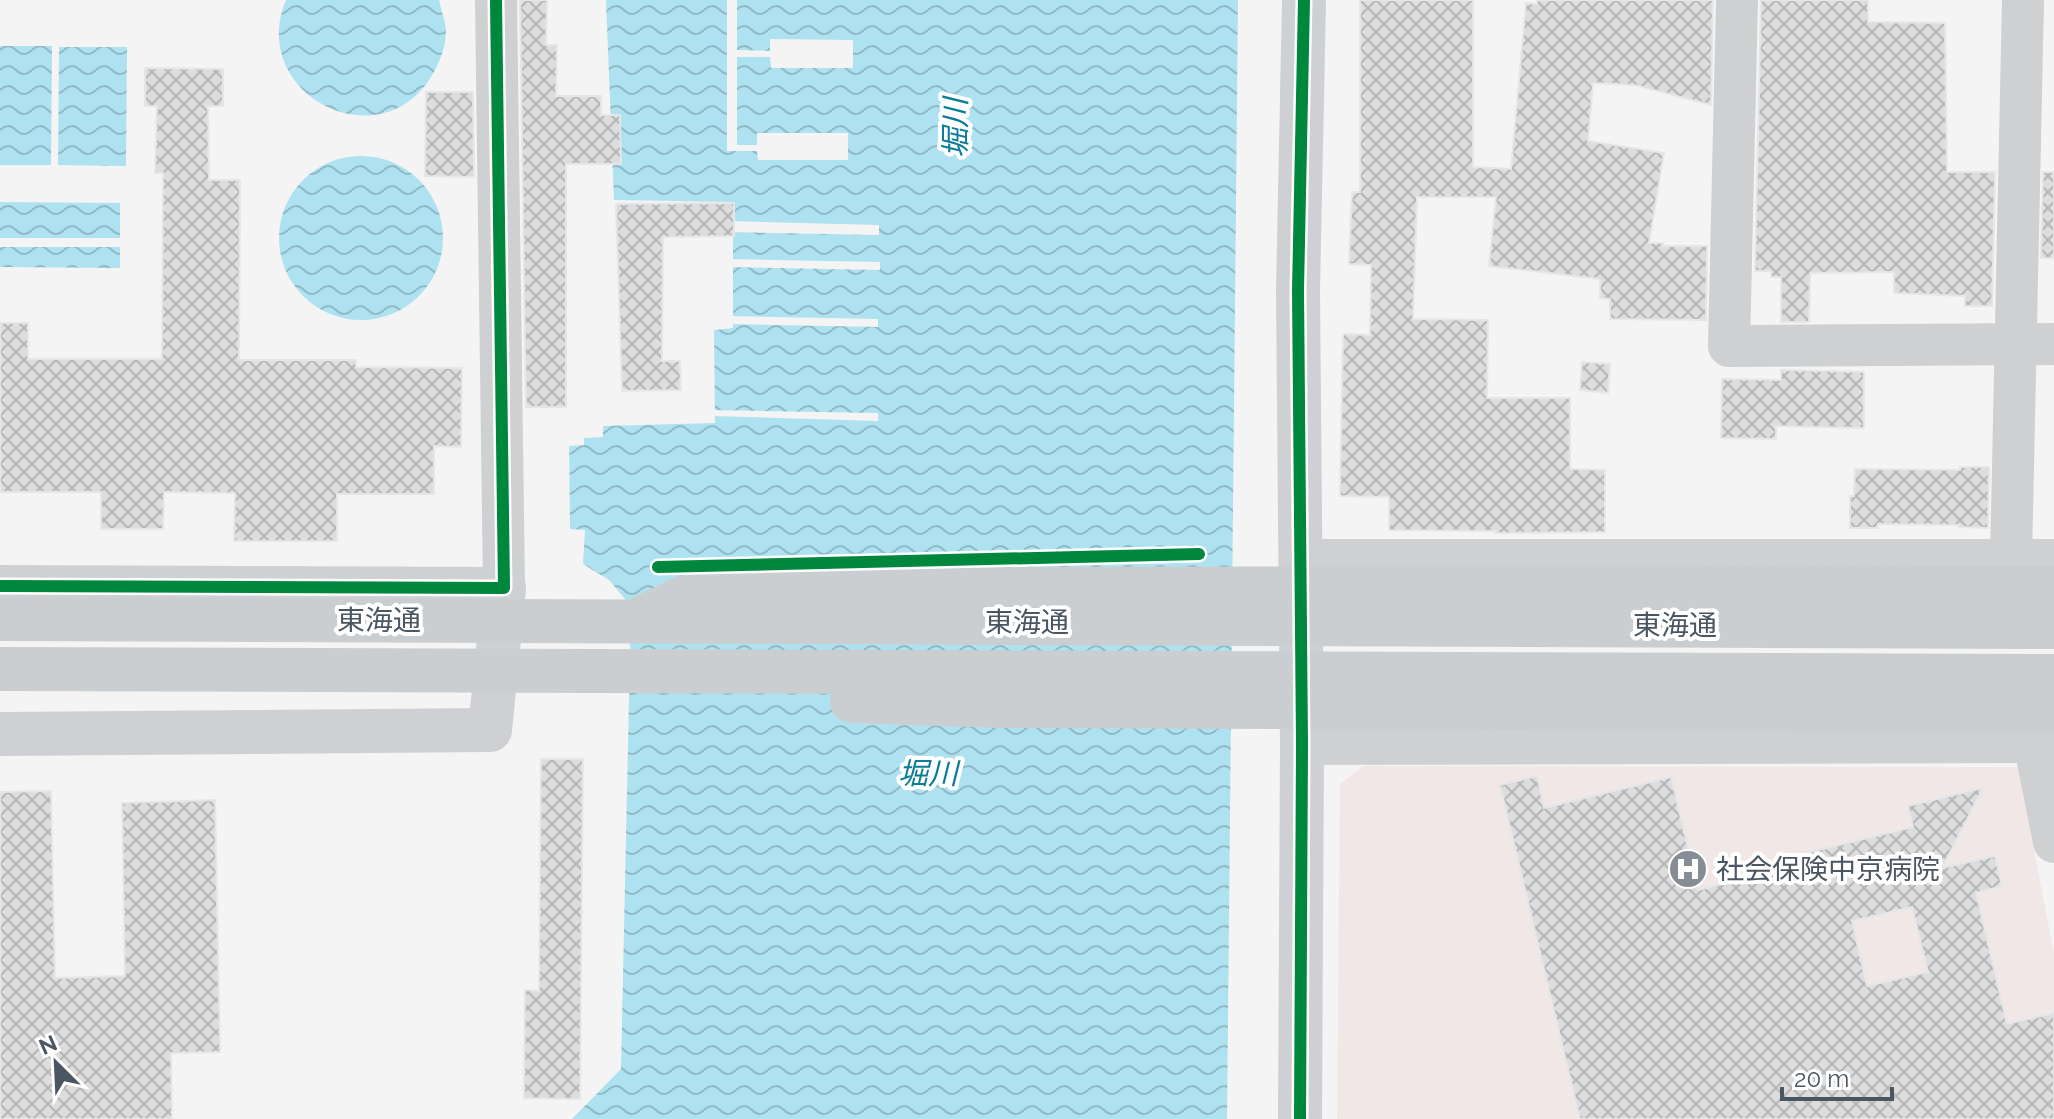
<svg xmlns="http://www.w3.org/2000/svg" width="2054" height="1119" font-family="Raleway,'Noto Sans JP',sans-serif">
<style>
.medical{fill:#f1e7e6}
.water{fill:url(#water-waves)}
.pier{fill:#f4f4f4}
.building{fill:url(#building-cross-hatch);stroke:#e5e6e7;stroke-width:2;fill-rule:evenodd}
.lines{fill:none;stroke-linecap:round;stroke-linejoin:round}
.street{stroke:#ced0d2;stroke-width:42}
.secondary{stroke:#ced0d4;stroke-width:44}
.primary-bridge{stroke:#caced1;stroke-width:44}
.cycleway-casing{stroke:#fff;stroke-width:17}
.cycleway{stroke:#00873e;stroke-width:12}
.labels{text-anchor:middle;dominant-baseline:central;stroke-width:8;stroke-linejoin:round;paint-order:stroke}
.street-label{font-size:28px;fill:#4a5661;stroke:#fff}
.poi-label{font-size:28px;fill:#4a5661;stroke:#fff;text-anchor:start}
.water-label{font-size:30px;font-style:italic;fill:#0c7c9b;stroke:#fff}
</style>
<defs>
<pattern id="water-waves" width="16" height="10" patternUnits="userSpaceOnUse" patternTransform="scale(2)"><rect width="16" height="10" fill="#aee2f0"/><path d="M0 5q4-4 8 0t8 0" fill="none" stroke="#90bac6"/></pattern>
<pattern id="building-cross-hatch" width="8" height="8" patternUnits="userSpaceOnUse" patternTransform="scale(2)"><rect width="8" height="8" fill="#ddddde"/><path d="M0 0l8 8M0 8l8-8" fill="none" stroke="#b5b6b7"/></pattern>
</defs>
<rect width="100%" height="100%" fill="#f4f4f4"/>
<!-- medical -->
<path class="medical" d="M1363,766L2018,767L2054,954V1119H1337L1340,784Z"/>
<!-- water -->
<g class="water">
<path d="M286,0H439C441,10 445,20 446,30C446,46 440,63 431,77C378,162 247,93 286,0Z"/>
<path d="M606,0H1238L1227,1119H572L621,1069L631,606L609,580L583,564L585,530L570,529L569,446L584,445V438L603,437V426L715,423L714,330L733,328V202L614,200Z"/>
<path d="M0,46H52L51,165H0Z"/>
<path d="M59,47H127L126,166L58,165Z"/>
<circle cx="361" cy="238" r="82"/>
<path d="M0,202L120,203V238H0Z"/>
<path d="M0,247H120V268L0,267Z"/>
</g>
<!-- pier -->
<g class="pier">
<path d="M727,0H737V50L770,51V39L853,40V68H771L770,57H737V145H757V133H848V160H758L757,151H727Z"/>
<path d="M729,221L879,225V235L729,232Z"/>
<path d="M729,259L880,262V270L729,267Z"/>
<path d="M729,316L878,319V327L729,324Z"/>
<path d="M711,410L878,413V421L711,416Z"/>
</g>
<!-- building -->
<g class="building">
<path d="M520,0H547L546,45H557L556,96H601V115H620L621,164H566V407H526Z"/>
<path d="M1360,0H1473V167L1511,169L1526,3L1537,4V0H1713L1711,105L1635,85L1593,83L1588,141L1664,153L1649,243H1663V246H1707L1706,320L1610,319V299L1600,298V279L1489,266L1496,197H1417L1413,319L1488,320L1487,398H1570V469L1605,470V532L1495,533V531L1389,530V497L1340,496L1343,334L1370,335L1371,265L1349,264L1352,192H1360Z"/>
<path d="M1761,0H1868V22L1945,23L1947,172H1995L1992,306H1965V296L1894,293V272L1810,273L1809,322H1781V277H1771V271H1755Z"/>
<path d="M145,68L223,69V106H208L209,180H240L239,360H356V367L462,368L461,447L434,446V494H337V541H234L235,493L164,492L163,529H101V492H0V323H28V359H162L163,173H155L157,106H145Z"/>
<path d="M426,92H473L474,177L425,176Z"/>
<path d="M2043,172H2054V258H2041Z"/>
<path d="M734,203V236L663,237L662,361H680L681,390L622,391L616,204Z"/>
<path d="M1582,362L1610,364L1608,393L1580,390Z"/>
<path d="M1781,370L1864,372V428L1776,426V439L1721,438L1722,379L1781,380Z"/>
<path d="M1960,467H1989L1988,528L1959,527V525L1878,524V528H1850V496H1854L1855,469L1960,470Z"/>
<path d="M541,759H583L580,1099L524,1098L525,990L539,991Z"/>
<path d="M1537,776L1544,808L1671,777L1698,890L1776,871L1774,861L1913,827L1908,806L1983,788L1942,868L1995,856L2002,886L1976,893L2007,1024L2054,1013V1119H1580L1500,785ZM1912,907L1928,972L1867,986L1852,921Z"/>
<path d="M51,791L55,978L125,976L122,803L215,800L220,1052L171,1053L172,1119H0V792Z"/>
</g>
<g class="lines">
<!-- street -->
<g class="street">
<path d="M1737,0L1729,346L2054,344"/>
<path d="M2011,559L2023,0"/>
<path d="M1300,560H2054"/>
<path d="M0,586L504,588L496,0"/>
<path d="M2034,742L2054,842"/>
<path d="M1302,744L2054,742"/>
</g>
<!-- secondary -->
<g class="secondary">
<path d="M0,734L490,730L504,588"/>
<path d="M1300,1119L1302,744L1298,290L1304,0"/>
</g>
<!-- primary-bridge -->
<g class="primary-bridge">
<path d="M645,616L701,589L2053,588"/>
<path d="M0,619L2054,627"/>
<path d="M0,669L2054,676"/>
<path d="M852,701L1002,706L2054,710"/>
</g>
<defs>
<g id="cycleway">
<path d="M658,567L1199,554"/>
<path d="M0,586L504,588L496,0"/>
<path d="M1300,1119L1302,744L1298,290L1304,0"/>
</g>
</defs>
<!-- cycleway casing -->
<use href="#cycleway" class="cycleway-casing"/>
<!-- cycleway -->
<use href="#cycleway" class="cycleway"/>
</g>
<!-- icons -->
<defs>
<symbol id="hospital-disc" viewBox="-11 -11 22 22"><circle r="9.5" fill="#868d94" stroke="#fff"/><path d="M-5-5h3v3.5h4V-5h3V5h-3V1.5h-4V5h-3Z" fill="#fff"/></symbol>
</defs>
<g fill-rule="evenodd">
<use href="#hospital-disc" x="1666" y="847" width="44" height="44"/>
</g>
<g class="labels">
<!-- street labels -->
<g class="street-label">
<text x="379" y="620">東海通</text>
<text x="1027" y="622">東海通</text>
<text x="1675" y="625">東海通</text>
</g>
<!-- poi labels -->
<g class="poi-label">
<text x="1716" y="869">社会保険中京病院</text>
</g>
<!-- water labels -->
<g class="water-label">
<text transform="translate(955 128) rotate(-90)">堀川</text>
<text x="928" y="773">堀川</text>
</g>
</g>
<!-- north arrow -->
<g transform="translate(56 1063) rotate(336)" stroke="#ffffff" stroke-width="6" paint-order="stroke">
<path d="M0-6L14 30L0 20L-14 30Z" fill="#4a5661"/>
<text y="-12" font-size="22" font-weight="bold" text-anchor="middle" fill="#4a5661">N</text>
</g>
<!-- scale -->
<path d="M1782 1087v12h110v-12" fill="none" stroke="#4a5661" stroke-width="4"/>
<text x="1794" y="1087" font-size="24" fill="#4a5661" stroke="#ffffff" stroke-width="6" paint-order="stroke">20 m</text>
</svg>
